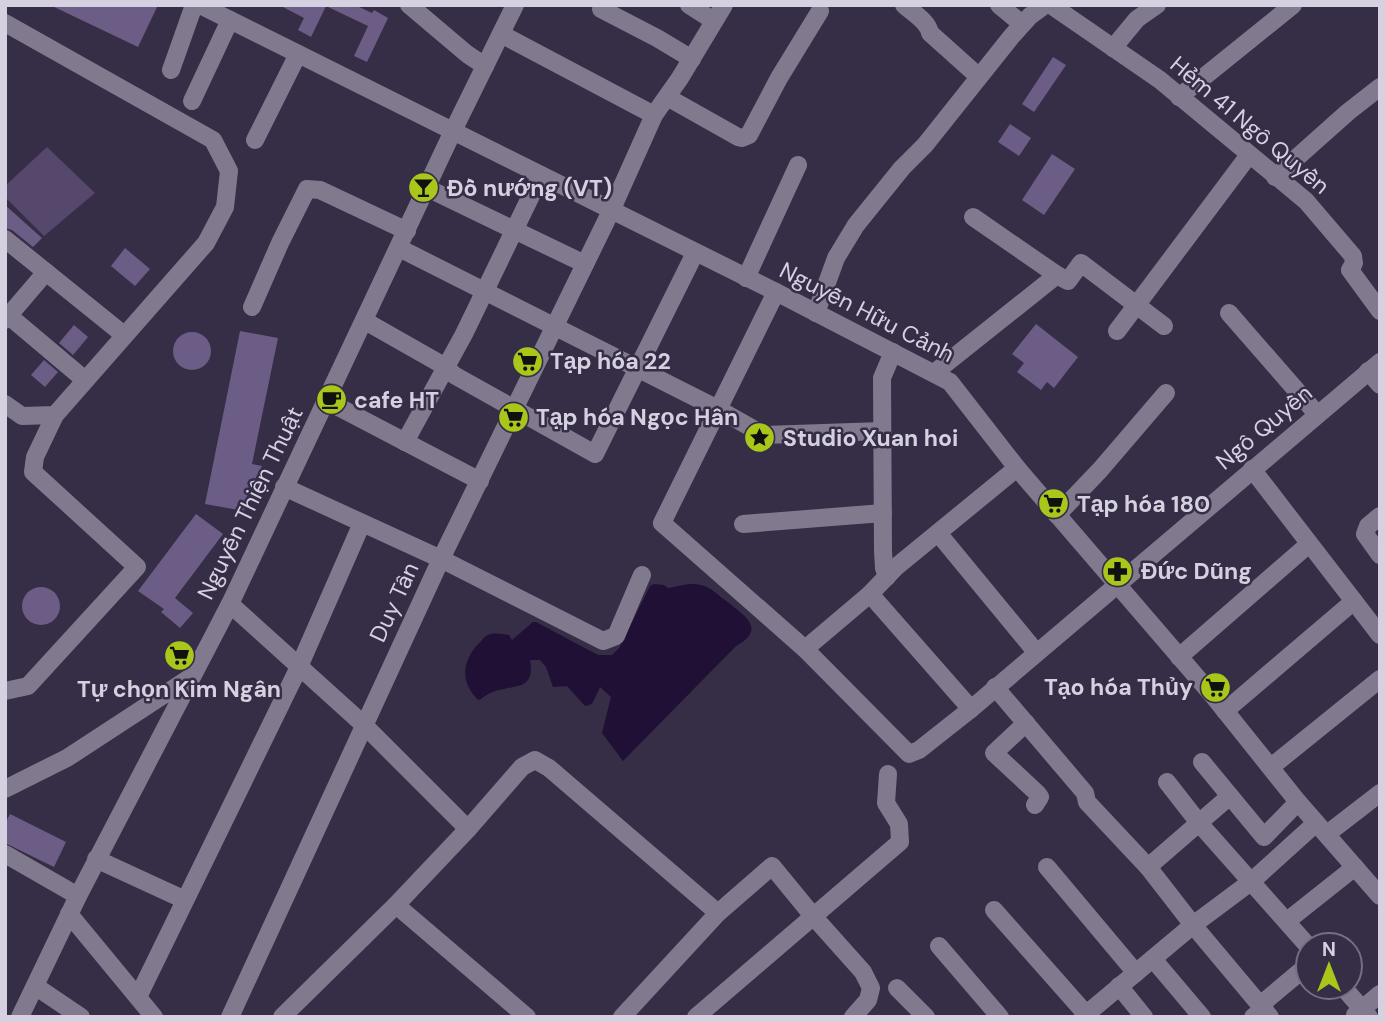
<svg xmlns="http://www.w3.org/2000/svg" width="1385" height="1022" font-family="'DM Sans',sans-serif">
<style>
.green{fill:#55486c}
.water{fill:#201035}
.building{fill:#6c5d87}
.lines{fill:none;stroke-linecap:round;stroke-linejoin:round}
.minor{stroke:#817a8e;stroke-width:18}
.labels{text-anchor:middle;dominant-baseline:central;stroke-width:5;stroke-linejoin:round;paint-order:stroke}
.street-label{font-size:23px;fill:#d6d1e1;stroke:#362d46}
.poi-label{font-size:23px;font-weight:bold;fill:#d6d1e1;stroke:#362d46;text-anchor:start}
</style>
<rect width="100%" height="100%" fill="#362d46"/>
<!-- green -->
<path class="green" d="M47,147L95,193L44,236L5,197V186Z"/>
<!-- water -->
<path class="water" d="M654,584L664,585L668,588C680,586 689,582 701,585C711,587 720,597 729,603C748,618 765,630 736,646L623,761L602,733L611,697L600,687L592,704L585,706L567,686L553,687L546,667L540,660H530C536,692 512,684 493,692C486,694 484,698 478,700C460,682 462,662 478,644C481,642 483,638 486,636C493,632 501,634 509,635L512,640L533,622H536L598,655H612L619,648L650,586Z"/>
<!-- building -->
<g class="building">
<path d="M50,5H158L138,47Z"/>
<path d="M279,5H355L372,13L374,10L388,18L367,62L354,56L368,26L326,6L311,37L298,30L304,18Z"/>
<path d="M1053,57L1066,65L1034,112L1022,104Z"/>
<path d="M1010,124L1031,138L1019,156L998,142Z"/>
<path d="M1052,154L1075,169L1044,215L1022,200Z"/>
<path d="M5,205L42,238L33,247L12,230L5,228Z"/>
<path d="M125,248L150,269L135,286L111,266Z"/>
<path d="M1036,324L1078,357L1054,388L1047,382L1041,390L1017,372L1024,363L1012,354Z"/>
<path d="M74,325L88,337L73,355L59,343Z"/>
<path d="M240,331L278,338L252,464L262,466L253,491H248L244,511L205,504Z"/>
<circle cx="192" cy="351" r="19"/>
<path d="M44,360L58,372L45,387L31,375Z"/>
<path d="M196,514L223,534L175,598L193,613L180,628L161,612L164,609L138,591Z"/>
<circle cx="41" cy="606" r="19"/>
<path d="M10,814L66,842L54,867L5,843V824Z"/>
</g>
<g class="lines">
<!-- minor -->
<g class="minor">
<path d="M200,5L776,292L950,382L1017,468L1214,697L1298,802L1380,896"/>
<path d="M409,5L467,54L485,66"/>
<path d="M604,5L601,9L657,38L692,59"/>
<path d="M689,5L714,21"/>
<path d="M904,5C913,13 928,21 930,33L978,76"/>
<path d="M999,5L1022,24"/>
<path d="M1051,5L1160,80L1306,201L1353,256L1354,263L1350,270L1380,311"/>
<path d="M5,23L213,140L229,171L225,207L206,243L55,415L22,416L5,404"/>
<path d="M501,34L654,115"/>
<path d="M1113,48L1137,19L1157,5"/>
<path d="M171,70L194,5"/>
<path d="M667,97L738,137L742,138L749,135L779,78L820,11"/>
<path d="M1179,97L1293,5"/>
<path d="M192,101L230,20"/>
<path d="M255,140L298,54"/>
<path d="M1275,177L1348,112L1380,87"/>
<path d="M427,188L585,264"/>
<path d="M5,239L124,335"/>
<path d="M399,248L718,409L764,435L882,431"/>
<path d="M1057,275L1068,281L1081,263L1164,326"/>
<path d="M746,278L798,165"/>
<path d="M776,292L662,523L805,649L909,754L919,750L971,709L1380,362"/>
<path d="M252,307L280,243L307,189L320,190L407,231"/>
<path d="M816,313L836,258L856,225L902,168L925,145L1011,37L1030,16L1045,5"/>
<path d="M1229,313L1317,414"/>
<path d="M9,316L85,380"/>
<path d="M5,320L46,272"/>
<path d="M365,321L446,367L454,375L595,454L695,253"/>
<path d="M1117,331L1249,155"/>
<path d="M1368,371L1380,385"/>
<path d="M934,373L1057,275L973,217"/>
<path d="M327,401L480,481"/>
<path d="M405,442L464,334L541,175"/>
<path d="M1252,469L1380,635"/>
<path d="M284,487L441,559L603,641L616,636L642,575"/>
<path d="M1057,515L1100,470L1166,393"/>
<path d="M1380,516L1368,526L1365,534L1380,555"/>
<path d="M743,524L883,513"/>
<path d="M938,533L1036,652"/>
<path d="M887,577L884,568L883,551L882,378L893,352"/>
<path d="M870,594L971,709"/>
<path d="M230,604L364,725L468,829L522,767L535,760L549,768L718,913"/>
<path d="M805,649L870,594L896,567L1017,468"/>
<path d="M1179,657L1309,544"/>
<path d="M995,687L1085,793L1087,802L1148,867L1193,925L1270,1017"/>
<path d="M5,691L28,686L137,567L33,472L35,457L55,415"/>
<path d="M1225,711L1354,601"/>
<path d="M1026,723L994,753L1037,793L1040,797L1035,805"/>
<path d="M1202,762L1230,796"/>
<path d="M1271,767L1380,679"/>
<path d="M1167,782L1199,823L1308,946"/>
<path d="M5,789L67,758L191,677"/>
<path d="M1327,834L1380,793"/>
<path d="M5,854L78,896"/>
<path d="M96,859L185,900"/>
<path d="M1047,867L1136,973"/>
<path d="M1148,867L1230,796L1264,837L1298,802"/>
<path d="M396,905L527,1017"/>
<path d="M994,910L1086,1014"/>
<path d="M69,914L154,1017"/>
<path d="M1287,921L1355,867"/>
<path d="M939,946L1000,1017"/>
<path d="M1153,959L1202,1017"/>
<path d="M35,986L81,1017"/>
<path d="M1119,986L1144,1017"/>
<path d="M1343,987L1369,1017"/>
<path d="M897,988L926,1017"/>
<path d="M138,997L299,667L362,523"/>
<path d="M1355,1015L1380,994"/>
<path d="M20,1017L78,896L230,604L453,131L515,5"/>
<path d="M230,1017L441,559L611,211L654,115L680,78L724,5"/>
<path d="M282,1017L396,905L468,829"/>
<path d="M622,1017L718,913L772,866L813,916L863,972L871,988L868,1000L853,1017"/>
<path d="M696,1017L900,842L899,824L886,803L888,774"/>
<path d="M1083,1017L1193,925L1252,881L1316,823"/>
<path d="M1253,1017L1264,1009L1265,1001L1308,965"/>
</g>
</g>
<!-- icons -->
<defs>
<symbol id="bar-disc" viewBox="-11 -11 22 22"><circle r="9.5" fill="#a9c71a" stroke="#362d46"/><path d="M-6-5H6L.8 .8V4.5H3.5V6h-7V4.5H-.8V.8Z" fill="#111"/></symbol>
<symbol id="supermarket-disc" viewBox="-11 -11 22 22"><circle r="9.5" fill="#a9c71a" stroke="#362d46"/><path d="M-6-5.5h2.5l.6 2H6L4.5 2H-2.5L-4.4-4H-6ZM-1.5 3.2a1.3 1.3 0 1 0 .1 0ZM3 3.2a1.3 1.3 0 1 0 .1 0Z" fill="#111"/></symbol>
<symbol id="cafe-disc" viewBox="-11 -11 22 22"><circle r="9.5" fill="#a9c71a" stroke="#362d46"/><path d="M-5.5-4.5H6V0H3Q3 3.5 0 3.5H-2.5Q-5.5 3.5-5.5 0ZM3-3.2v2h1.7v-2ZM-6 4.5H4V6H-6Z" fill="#111"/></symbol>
<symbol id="sight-disc" viewBox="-11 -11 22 22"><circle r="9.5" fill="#a9c71a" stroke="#362d46"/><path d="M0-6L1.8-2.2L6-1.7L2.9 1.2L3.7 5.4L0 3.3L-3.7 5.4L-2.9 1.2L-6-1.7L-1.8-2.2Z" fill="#111"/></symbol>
<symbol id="pharmacy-disc" viewBox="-11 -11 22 22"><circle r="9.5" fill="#a9c71a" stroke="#362d46"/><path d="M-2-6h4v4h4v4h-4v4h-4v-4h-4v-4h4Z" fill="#111"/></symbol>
</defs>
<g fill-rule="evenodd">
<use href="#bar-disc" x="406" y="170" width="35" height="35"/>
<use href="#supermarket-disc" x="510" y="344" width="35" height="35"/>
<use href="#cafe-disc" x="314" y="382" width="35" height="35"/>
<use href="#supermarket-disc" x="496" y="400" width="35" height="35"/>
<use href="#sight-disc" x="742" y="420" width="35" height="35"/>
<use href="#supermarket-disc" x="1036" y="486" width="35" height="35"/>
<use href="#pharmacy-disc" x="1100" y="554" width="35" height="35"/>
<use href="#supermarket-disc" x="162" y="638" width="35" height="35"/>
<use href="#supermarket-disc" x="1198" y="670" width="35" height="35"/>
</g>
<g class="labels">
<!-- street labels -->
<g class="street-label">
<text transform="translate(1250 125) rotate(40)">Hẻm 41 Ngô Quyền</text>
<text transform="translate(867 312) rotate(27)">Nguyễn Hữu Cảnh</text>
<text transform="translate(1264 427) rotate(-40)">Ngô Quyền</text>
<text transform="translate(250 503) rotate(-64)">Nguyễn Thiện Thuật</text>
<text transform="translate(394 602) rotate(-65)">Duy Tân</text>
</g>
<!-- poi labels -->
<g class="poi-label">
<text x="447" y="188">Đồ nướng (VT)</text>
<text x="550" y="361">Tạp hóa 22</text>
<text x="354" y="400">cafe HT</text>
<text x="536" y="417">Tạp hóa Ngọc Hân</text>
<text x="783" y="438">Studio Xuan hoi</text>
<text x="1077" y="504">Tạp hóa 180</text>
<text x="1141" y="571">Đức Dũng</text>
<text x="1193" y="687" text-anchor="end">Tạo hóa Thủy</text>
<text x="179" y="689" text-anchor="middle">Tự chọn Kim Ngân</text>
</g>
</g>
<!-- border -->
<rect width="1385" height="1022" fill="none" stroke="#d6d1e1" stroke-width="14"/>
<!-- north arrow -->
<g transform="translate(1329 966)"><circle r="33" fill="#362d46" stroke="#766f84" stroke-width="2"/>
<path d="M0-5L12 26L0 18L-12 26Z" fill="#a9c71a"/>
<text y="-10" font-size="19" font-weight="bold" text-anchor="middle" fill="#d6d1e1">N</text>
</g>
</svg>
